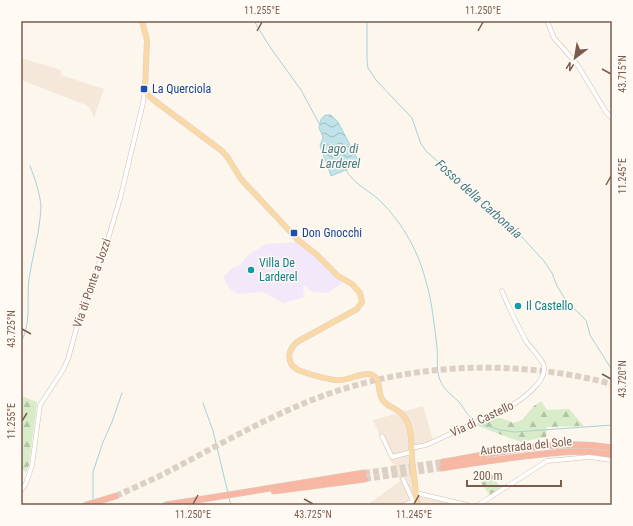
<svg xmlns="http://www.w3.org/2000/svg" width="633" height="526" font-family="'Roboto Condensed',sans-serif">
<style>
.residential{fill:#f5e8da}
.education{fill:#f3e8fa}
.forest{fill:url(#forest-firs)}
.cemetery{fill:url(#cemetery-stones)}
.water{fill:url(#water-waves);stroke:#a5d3da}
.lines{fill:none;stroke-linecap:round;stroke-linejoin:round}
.stream{stroke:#a5d3da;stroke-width:1}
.highway-tunnel{stroke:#dcd0c4;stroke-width:6;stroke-dasharray:6 3;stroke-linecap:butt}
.minor-casing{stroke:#d1beb0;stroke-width:5}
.major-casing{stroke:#dad1cd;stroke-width:6}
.highway-casing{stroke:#dad1cd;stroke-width:7}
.minor{stroke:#fff;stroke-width:4}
.major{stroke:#fbd9a5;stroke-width:5}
.highway{stroke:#f7b7a3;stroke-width:6}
.ticks{fill:none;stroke:#7a5c4d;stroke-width:1.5}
.transit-dot{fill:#1a4fb4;stroke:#fffaf3;stroke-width:1.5}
.culture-dot{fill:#0f9aa8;stroke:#fffaf3;stroke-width:1.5}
.labels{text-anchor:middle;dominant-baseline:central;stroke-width:3;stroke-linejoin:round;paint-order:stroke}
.transit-label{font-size:12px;fill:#164399;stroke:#fffaf3;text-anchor:start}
.culture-label{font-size:12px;fill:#0d838f;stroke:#fffaf3;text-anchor:start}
.street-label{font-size:12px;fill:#7a5c4d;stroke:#fffaf3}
.water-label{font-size:13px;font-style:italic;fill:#437c86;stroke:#fffaf3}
.neatline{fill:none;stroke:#7a5c4d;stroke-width:1.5}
.ticks-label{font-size:10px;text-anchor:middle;fill:#7a5c4d}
</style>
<defs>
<pattern id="forest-firs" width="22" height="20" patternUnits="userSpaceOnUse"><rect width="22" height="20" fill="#d8ecc9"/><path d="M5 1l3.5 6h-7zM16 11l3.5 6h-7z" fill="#b4c2a5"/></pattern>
<pattern id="cemetery-stones" width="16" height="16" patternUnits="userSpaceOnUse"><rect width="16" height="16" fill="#d8ecc9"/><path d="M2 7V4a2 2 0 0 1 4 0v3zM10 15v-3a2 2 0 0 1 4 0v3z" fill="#b4c2a5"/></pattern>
<pattern id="water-waves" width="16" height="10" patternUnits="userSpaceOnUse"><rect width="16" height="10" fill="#bfe3e8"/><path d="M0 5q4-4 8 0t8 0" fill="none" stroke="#a0bbbe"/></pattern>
</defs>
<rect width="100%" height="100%" fill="#fdf6ec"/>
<!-- residential -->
<g class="residential">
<path d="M21,58L61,70V75L104,89L94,118L90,108L86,105L21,80Z"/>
<path d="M423,406L434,443L414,451L418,491L474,505H367L400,481L373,420Z"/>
</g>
<!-- education -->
<path class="education" d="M298,242L310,250L343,283L327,293L313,292L305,286H303L304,297L284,303L263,292L238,294L229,288L223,277L232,268L241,264L248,255L266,244Z"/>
<!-- forest -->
<g class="forest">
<path d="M21,396L37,402L29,465L26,472L21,470Z"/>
<path d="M541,401L547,410L569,409L584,426L547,427L546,437L521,442L475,425C493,417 494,414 513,423L522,420L534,406Z"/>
</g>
<!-- cemetery -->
<path class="cemetery" d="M489,470L501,489L490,496L478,478Z"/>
<!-- water -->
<path class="water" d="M325,115H331L338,122L360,164L331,176L320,146L323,137L319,128L321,119Z"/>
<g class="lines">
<!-- stream -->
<g class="stream">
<path d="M254,21L270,47L301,90L320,125"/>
<path d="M367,21V61L368,68L376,80L412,118L421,144L427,152L475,194L494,215L521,236L544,261L552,273L557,286L567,302L586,320L590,335L612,370"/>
<path d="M346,170C353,183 366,189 377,198C400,219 417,248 425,278C432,300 434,324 437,347C438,358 436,370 440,380C444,390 453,396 460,403C465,410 468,417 476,421"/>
<path d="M21,342C33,320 25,297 30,273C33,255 38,238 40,219C40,215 41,211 41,207C40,193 35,179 30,166"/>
<path d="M203,403L213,431L228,493"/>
<path d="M479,423L500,430L515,432L612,425"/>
<path d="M229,498L231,505"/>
<path d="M93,499V472L103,442L112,422L122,393"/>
</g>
<!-- highway-tunnel -->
<g class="highway-tunnel">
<path d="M364,473L443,462"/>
<path d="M365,479L442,468"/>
<path d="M116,496C135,487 155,479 173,469C215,447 257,423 300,405C397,363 510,357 612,384"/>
</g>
<defs>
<g id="minor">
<path d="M547,21L554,38L577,64L606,112L612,118"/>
<path d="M382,436L392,457L411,452"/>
<path d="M411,448L426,445L509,407C521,400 547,382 544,366C543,360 530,347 526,341C517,325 509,308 502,291"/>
<path d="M403,479L413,501L417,502"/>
<path d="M21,491L26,483L32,466L40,405L63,370L68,359L84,301L105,249L120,199L143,103L144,95L146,93"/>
<path d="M416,493L467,505"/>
<path d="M404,505L413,501"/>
<path d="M478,505L547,461L589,457L612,460"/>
</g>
<path id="major" d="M142,21L147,40L145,89L148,95L155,101L222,151L228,158L241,179L298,240L316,254L338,276L352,284L360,293L362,302L357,309L297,342C287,351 286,363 298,370C309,374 331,381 342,380C351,379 360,373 369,374C382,377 377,390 382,399C387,408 400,408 405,418C413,430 411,446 412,460C414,475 416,490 417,505"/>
<g id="highway">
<path d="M443,462C497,453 558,438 612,448"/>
<path d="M442,468C469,463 496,460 524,456C553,453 583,448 612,455"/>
<path d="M274,491L365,479"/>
<path d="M86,505L116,496"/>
<path d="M166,505L364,473"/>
</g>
</defs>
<!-- minor casing -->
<use href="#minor" class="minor-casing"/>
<!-- major casing -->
<use href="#major" class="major-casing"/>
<!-- highway casing -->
<use href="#highway" class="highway-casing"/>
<!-- minor -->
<use href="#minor" class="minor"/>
<!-- major -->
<use href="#major" class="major"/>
<!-- highway -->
<use href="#highway" class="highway"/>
</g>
<!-- ticks -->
<path class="ticks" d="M257,31L262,22M478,31L483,22M602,69L611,74M606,185L611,176M22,329L31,334M602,374L611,379M22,421L27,413M304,499L313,504M193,504L198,495M414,504L419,495"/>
<!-- markers -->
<g class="transit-dot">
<rect x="140" y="85" width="8" height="8" rx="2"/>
<rect x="290" y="229" width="8" height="8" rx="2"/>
</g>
<g class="culture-dot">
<circle cx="251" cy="270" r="4"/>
<circle cx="518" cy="306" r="4"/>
</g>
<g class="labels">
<!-- transit labels -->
<g class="transit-label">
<text x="152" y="89">La Querciola</text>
<text x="302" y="233">Don Gnocchi</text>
</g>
<!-- culture labels -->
<g class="culture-label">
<text x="259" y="263">Villa De<tspan x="259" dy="14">Larderel</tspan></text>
<text x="526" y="306">Il Castello</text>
</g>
<!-- street labels -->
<g class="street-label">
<text transform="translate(92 283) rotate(-71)">Via di Ponte a Jozzi</text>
<text transform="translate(482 419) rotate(-25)">Via di Castello</text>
<text transform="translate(526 446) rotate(-6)">Autostrada del Sole</text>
</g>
<!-- water labels -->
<g class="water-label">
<text x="340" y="148">Lago di<tspan x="340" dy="15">Larderel</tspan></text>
<text transform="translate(479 199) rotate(42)">Fosso della Carbonaia</text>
</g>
</g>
<!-- border -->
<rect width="633" height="526" fill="none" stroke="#fffaf3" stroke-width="44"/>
<!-- north arrow -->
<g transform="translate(575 58) rotate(211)" stroke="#fffaf3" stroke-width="3" paint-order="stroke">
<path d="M0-3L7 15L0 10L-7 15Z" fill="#7a5c4d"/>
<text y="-6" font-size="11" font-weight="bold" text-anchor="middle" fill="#7a5c4d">N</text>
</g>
<!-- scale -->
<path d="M467 480v6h94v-6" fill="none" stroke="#7a5c4d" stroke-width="2"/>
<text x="473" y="480" font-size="12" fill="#7a5c4d" stroke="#fffaf3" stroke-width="3" paint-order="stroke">200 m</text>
<rect x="22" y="22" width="589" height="482" class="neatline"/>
<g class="ticks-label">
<text x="262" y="14">11.255°E</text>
<text x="483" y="14">11.250°E</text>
<text transform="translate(622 74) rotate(-90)" y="4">43.715°N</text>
<text transform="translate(622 176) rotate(-90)" y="4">11.245°E</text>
<text transform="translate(11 329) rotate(-90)" y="4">43.725°N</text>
<text transform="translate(622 379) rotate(-90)" y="4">43.720°N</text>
<text transform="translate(11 421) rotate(-90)" y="4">11.255°E</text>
<text x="193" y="518">11.250°E</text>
<text x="313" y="518">43.725°N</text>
<text x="414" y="518">11.245°E</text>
</g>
</svg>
